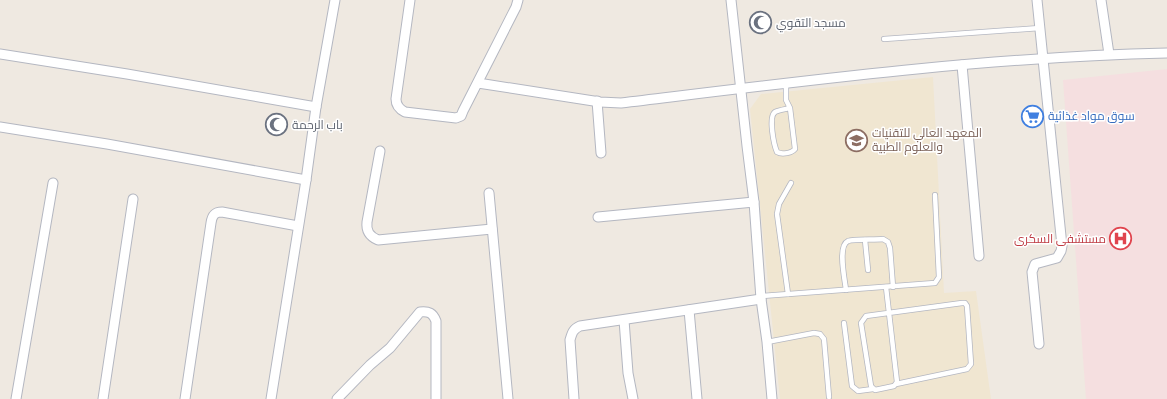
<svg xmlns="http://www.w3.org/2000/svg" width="1167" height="399" font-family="Signika,Cairo,sans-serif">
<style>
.education{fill:#f0e6d1}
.medical{fill:#f5dfe0}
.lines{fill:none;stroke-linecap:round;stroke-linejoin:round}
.lane-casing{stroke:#b4b7c1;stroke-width:6}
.street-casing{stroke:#b4b7c1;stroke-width:11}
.lane{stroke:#fff;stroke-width:4.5}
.street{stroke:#fff;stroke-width:9}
.labels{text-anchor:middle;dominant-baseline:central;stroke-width:3;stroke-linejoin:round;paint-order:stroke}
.worship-label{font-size:12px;fill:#5b616d;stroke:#fff;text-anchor:start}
.shop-label{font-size:12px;fill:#366cbe;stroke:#fff;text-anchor:start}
.education-label{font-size:12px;fill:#785e54;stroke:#fff;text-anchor:start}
.health-label{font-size:12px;fill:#be3a42;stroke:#fff;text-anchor:end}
</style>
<rect width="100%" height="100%" fill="#efe9e1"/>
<!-- education -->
<path class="education" d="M933,77L944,293L976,291L991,399H780L750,109L761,94Z"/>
<!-- medical -->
<path class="medical" d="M1167,69V399H1086L1063,80Z"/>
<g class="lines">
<defs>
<g id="lane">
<path d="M884,39L1040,28"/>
<path d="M786,83V100L790,108L795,149C792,153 782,155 777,152C774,145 768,117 775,112C779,110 786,109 790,108"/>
<path d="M865,240L868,270"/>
<path d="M886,287L897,382L894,386L875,390L871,386L861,323L866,316L962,303H965L967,306L971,364L967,369L896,384"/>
<path d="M846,290C845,280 837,246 848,241C854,239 876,240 883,239L888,242L890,248L893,287"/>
<path d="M788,294L777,214L779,204L791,183"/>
<path d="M761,296L935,283L939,277L935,195"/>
<path d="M844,323L852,386L858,391L873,389"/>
<path d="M767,342L814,333L820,334L824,339L829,397"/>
</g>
<g id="street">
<path d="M410,0L396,99C396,105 399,109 405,112L456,118L461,116L463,111L516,7L518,0"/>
<path d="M731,0L747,146L754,202L761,299L767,342L772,399"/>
<path d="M1037,0L1062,246L1061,251L1057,258L1035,264L1032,272L1039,344"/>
<path d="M1101,0L1109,54"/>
<path d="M0,54L127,74L316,107"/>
<path d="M962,65L979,256"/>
<path d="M478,83L600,102L621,103C803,81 984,57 1167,53"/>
<path d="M597,101L601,153"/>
<path d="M0,127L107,144L306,180"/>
<path d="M380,151L367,222C366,231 369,236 378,240L492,229"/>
<path d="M489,193L508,399"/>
<path d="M598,217L754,202"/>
<path d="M689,310L697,399"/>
<path d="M624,320L628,373L633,399"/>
<path d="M16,399L53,183"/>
<path d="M103,399L133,199"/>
<path d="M185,399L211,223C212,216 214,212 222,212L298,226"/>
<path d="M271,399L306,180L316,107L335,0"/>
<path d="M337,399L370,365L390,348L420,312C429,311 433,313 436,321V399"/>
<path d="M574,399L570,340C572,333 573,329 580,326L761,299"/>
</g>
</defs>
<!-- lane casing -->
<use href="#lane" class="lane-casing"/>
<!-- street casing -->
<use href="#street" class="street-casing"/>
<!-- lane -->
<use href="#lane" class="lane"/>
<!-- street -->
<use href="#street" class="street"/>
</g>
<!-- icons -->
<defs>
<symbol id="mosque-ring" viewBox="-11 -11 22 22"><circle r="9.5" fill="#fff" stroke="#6b7280" stroke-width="1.5"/><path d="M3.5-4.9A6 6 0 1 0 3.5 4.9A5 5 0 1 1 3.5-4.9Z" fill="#6b7280"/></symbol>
<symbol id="supermarket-ring" viewBox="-11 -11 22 22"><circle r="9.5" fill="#fff" stroke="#3f7fe0" stroke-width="1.5"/><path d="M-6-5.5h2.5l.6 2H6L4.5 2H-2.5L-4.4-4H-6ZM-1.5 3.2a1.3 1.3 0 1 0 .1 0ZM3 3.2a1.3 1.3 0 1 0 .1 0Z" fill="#3f7fe0"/></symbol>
<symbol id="university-ring" viewBox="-11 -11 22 22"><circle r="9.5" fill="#fff" stroke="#8d6e63" stroke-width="1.5"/><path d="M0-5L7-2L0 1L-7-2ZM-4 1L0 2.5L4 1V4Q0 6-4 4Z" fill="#8d6e63"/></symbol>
<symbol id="hospital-ring" viewBox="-11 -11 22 22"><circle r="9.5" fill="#fff" stroke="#e0444e" stroke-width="1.5"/><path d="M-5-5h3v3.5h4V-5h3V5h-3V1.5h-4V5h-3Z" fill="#e0444e"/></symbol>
</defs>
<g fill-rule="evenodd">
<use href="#mosque-ring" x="748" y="10" width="25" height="25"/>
<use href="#supermarket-ring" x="1020" y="104" width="25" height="25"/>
<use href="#mosque-ring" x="264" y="112" width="25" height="25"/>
<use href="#university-ring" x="844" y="128" width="25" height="25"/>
<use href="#hospital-ring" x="1108" y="226" width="25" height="25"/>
</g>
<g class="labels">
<!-- worship labels -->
<g class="worship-label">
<text x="776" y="23">مسجد التقوي</text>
<text x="292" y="125">باب الرحمة</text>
</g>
<!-- shop labels -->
<g class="shop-label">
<text x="1048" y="116">سوق مواد غذائية</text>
</g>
<!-- education labels -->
<g class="education-label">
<text x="872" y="133">المعهد العالي للتقنيات<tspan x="872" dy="14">والعلوم الطبية</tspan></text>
</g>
<!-- health labels -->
<g class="health-label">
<text x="1106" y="239">مستشفى السكرى</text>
</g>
</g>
</svg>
